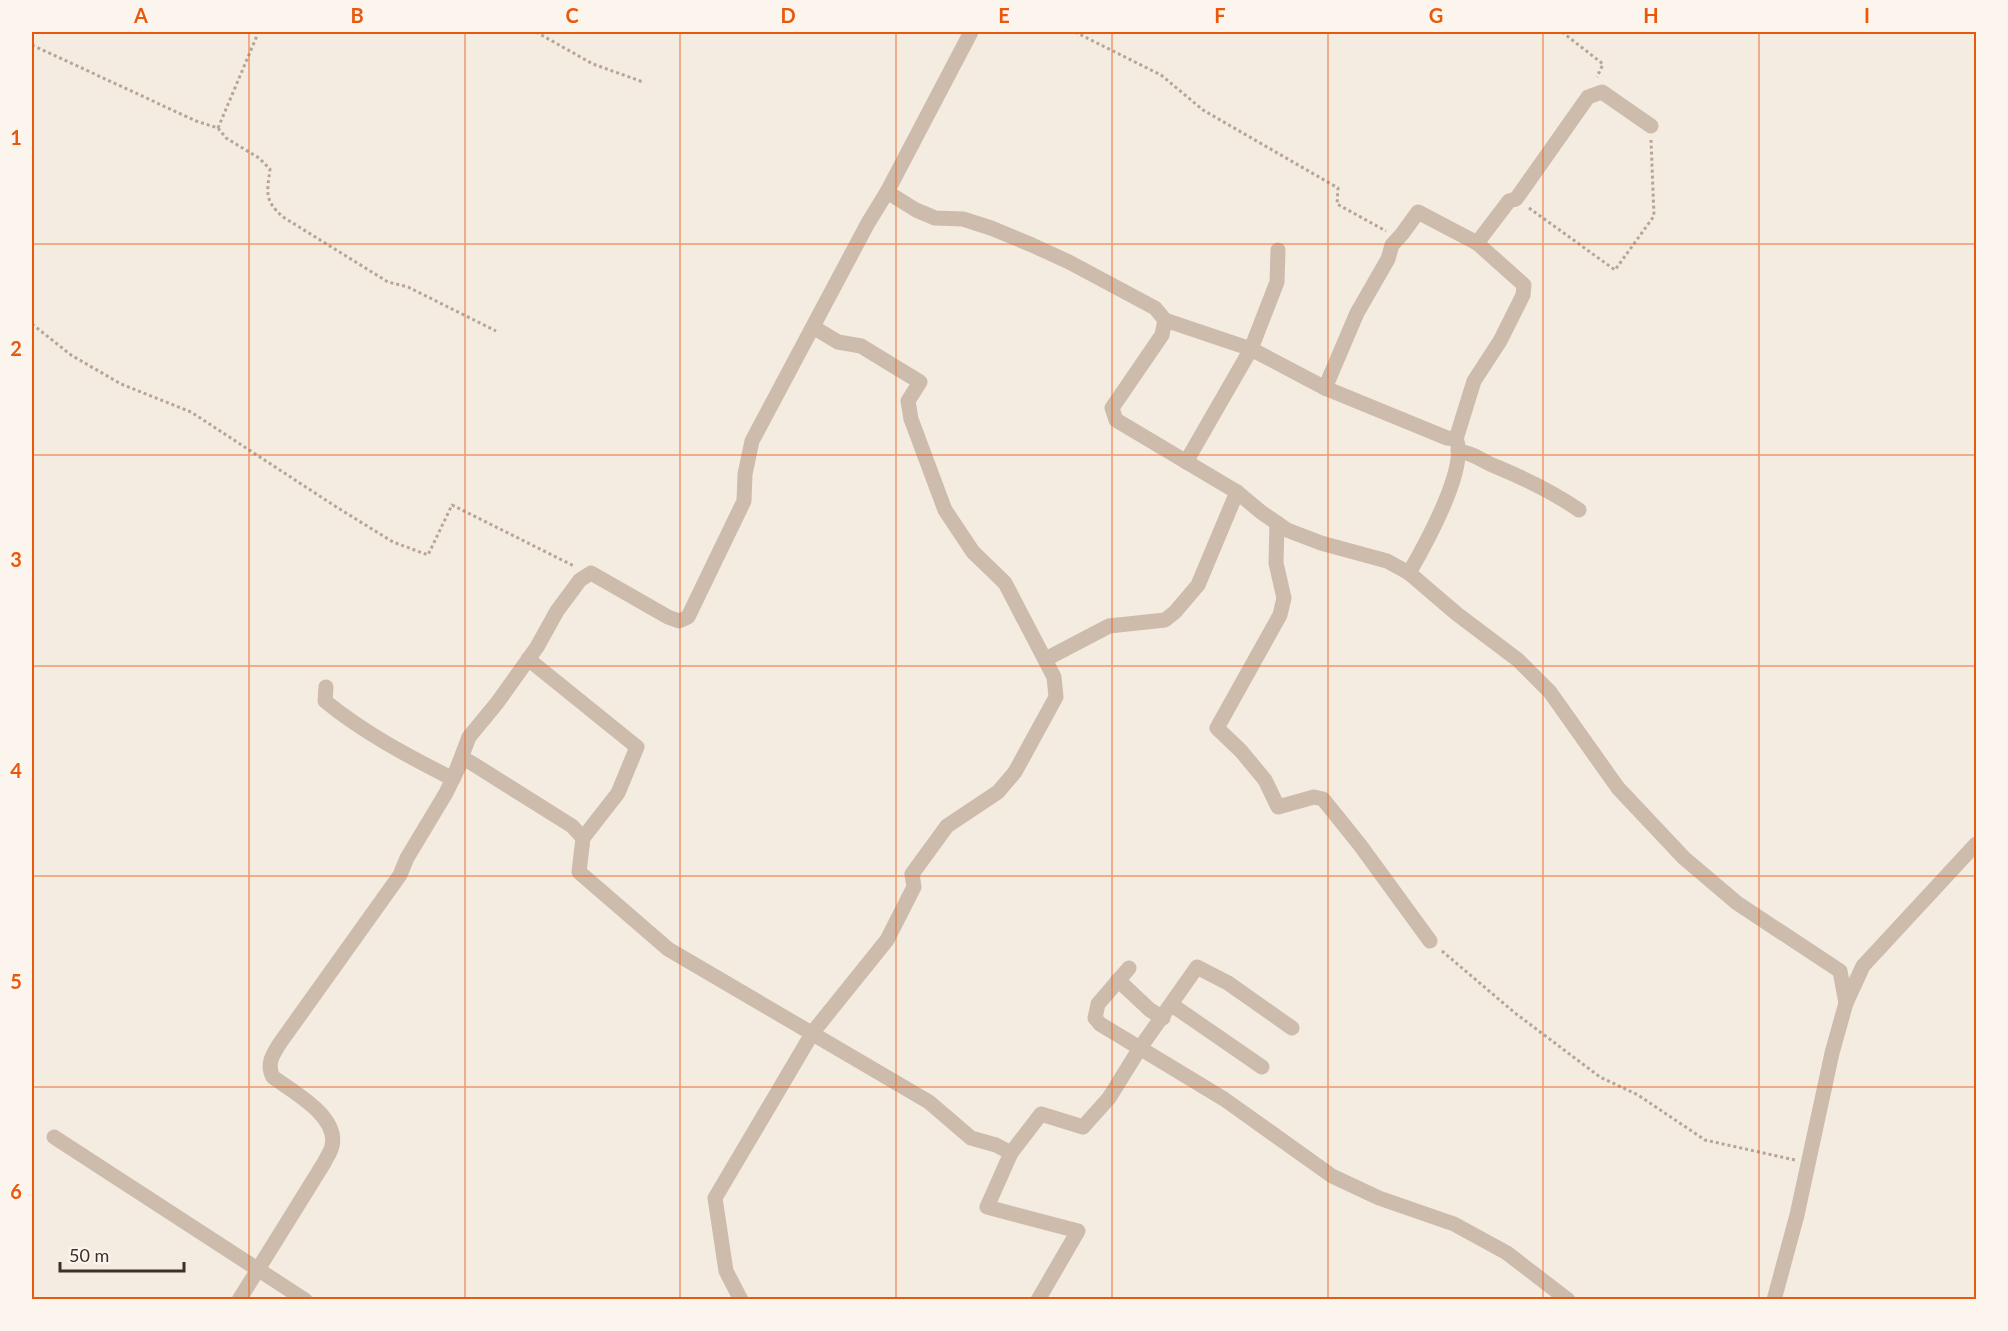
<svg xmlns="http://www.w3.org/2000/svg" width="2008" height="1331" font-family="Lato,sans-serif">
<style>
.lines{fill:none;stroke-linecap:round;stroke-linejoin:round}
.path{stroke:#b9a596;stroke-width:3;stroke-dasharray:3 3;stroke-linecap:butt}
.minor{stroke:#cdbbac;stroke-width:15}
.grid{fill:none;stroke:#e8590c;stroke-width:1.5;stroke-opacity:0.55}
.neatline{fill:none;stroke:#e8590c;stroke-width:2}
.grid-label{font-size:20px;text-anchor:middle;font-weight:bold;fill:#e8590c}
</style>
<rect width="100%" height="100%" fill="#f4ebe1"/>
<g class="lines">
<!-- path -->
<g class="path">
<path d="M536,32L593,64L643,82"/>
<path d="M1075,32L1161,75L1203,110L1338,188L1337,204L1386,231"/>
<path d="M1562,32L1603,64L1597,77"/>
<path d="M32,45L196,121L218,128L226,138L259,158L270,169C267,193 264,200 283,217L388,282L408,287L496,331"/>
<path d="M218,128L256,38L257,32"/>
<path d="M1529,208L1615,270L1654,216L1651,140"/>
<path d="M32,324L71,355L121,384L191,412L338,508L393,542L428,555L452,505L574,566"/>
<path d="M1442,951L1515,1013L1600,1077L1638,1095L1705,1140L1795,1160"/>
</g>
<!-- minor -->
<g class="minor">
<path d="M887,192L916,210L935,218L963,219L991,228L1032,245L1069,262L1155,308L1165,320L1162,335L1112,408L1116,420L1237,492L1261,512L1287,530L1321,543L1387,561L1409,573L1457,614L1518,660L1550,692L1618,788L1684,858L1737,903L1840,971L1846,1003"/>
<path d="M1165,320L1251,349L1325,388"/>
<path d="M1456,439L1447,438L1325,388L1357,313L1388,259L1392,245L1402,234L1418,212L1477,243L1509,201L1516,199L1588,97L1602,92L1651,126"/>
<path d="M1458,451C1477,454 1481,461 1497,467C1526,479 1553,492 1579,510"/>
<path d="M1186,462L1251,349L1277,282L1278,250"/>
<path d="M1277,523L1276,563L1284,598L1280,615L1217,728L1241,751L1265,780L1278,807L1314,797L1323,799L1360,845L1430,941"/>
<path d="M1409,573C1424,547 1469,467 1456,439L1474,381L1500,341L1523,295L1524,285L1477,243"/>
<path d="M528,659L637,747L618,793L583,838"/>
<path d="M1046,659L1109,626L1165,620L1175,612L1198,585L1237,492"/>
<path d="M326,687L325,701C364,733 408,756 453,779L469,737L497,703L537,647L557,611L580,580L591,573L668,617L679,621L688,617L744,501L745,474L752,441L868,223L887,192L971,32"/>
<path d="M1129,968L1098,1004L1095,1018L1100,1024L1224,1099L1332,1176L1379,1198L1454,1224L1507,1253L1568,1300"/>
<path d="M1118,980L1150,1010L1163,1018"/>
<path d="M1172,1005L1262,1067"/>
<path d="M54,1137L305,1300"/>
<path d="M239,1300L324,1163C326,1158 331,1152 332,1146C339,1116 293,1092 273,1077C266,1064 273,1054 280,1043L400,875L407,858L446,793L462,760L470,762L572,826L583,838L579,872L668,949L929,1102L971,1138L996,1145L1011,1153"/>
<path d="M741,1300L726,1271L715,1198L813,1032L887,940L914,887L912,874L947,826L998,792L1015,772L1056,697L1054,677L1005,583L973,552L945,510L911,419L908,401L920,382L861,346L838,342L813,327"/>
<path d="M1038,1300L1078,1231L987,1207L1011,1153L1041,1114L1083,1127L1109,1098L1140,1048L1197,967L1228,983L1292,1028"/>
<path d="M1774,1300L1797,1215L1832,1053L1846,1003L1863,966L1976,844"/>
</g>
</g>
<!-- grid -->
<path class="grid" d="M249,32V1300M465,32V1300M680,32V1300M896,32V1300M1112,32V1300M1328,32V1300M1543,32V1300M1759,32V1300M32,244H1976M32,455H1976M32,666H1976M32,876H1976M32,1087H1976"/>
<!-- border -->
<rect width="2008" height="1331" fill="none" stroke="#fbf5ee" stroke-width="66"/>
<!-- scale -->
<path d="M60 1262v9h124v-9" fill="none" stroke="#3b302b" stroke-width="3"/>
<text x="69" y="1262" font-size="18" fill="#3b302b" stroke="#fbf5ee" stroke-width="4.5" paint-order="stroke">50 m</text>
<rect x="33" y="33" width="1942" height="1265" class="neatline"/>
<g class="grid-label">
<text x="141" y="23">A</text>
<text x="357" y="23">B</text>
<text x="572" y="23">C</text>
<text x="788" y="23">D</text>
<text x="1004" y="23">E</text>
<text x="1220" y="23">F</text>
<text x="1436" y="23">G</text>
<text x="1651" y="23">H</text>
<text x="1867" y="23">I</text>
<text x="16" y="145">1</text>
<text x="16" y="356">2</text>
<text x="16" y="567">3</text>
<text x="16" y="778">4</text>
<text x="16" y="989">5</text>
<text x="16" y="1199">6</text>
</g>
</svg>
